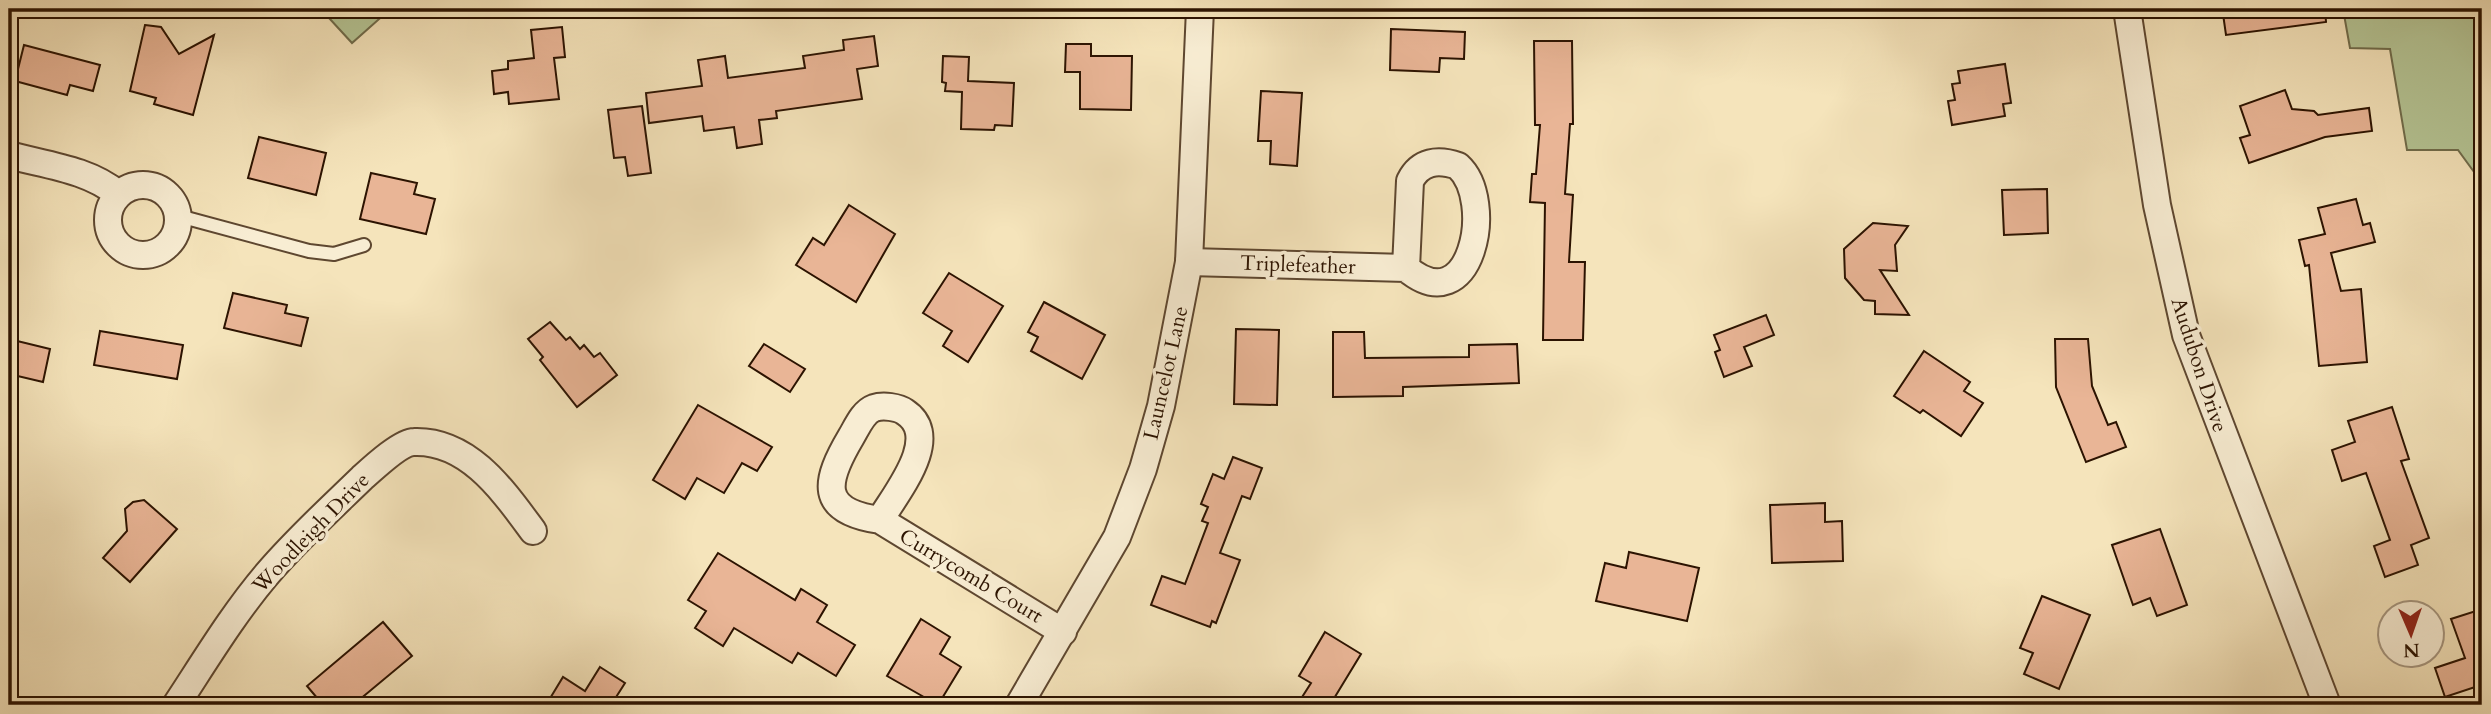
<svg xmlns="http://www.w3.org/2000/svg" width="2491" height="714" font-family="Cardo,serif">
<style>
.green{fill:#b5c595;stroke:#706c4b;stroke-width:2}
.building{fill:#e9b596;stroke:#2c1301;stroke-width:2}
.lines{fill:none;stroke-linecap:round;stroke-linejoin:round}
.service-casing{stroke:#5e4730;stroke-width:16}
.minor-casing{stroke:#5e4730;stroke-width:30}
.service{stroke:#f8edd3;stroke-width:12}
.minor{stroke:#f8edd3;stroke-width:26}
.labels{text-anchor:middle;dominant-baseline:central;stroke-width:7;stroke-linejoin:round;paint-order:stroke}
.street-label{font-size:21px;fill:#2c1301;stroke:#f8edd3}
</style>
<rect width="100%" height="100%" fill="#f5e4bb"/>
<filter id="stains"><feTurbulence type="fractalNoise" baseFrequency=".00286" numOctaves="4"/><feColorMatrix values="0 0 0 0 .2 0 0 0 0 .09 0 0 0 0 .02 0 0 0 .5 -.17"/></filter>
<radialGradient id="worn" r=".72"><stop offset=".6" stop-color="#630" stop-opacity="0"/><stop offset="1" stop-color="#630" stop-opacity=".3"/></radialGradient>
<!-- green -->
<g class="green">
<path d="M339,9H384L387,12L352,43L329,18Z"/>
<path d="M2343,9H2482V183L2458,150H2407L2390,49L2350,48Z"/>
</g>
<!-- building -->
<g class="building">
<path d="M2249,9H2325L2326,22L2226,35L2223,14Z"/>
<path d="M145,25L161,27L179,54L214,35L193,115L154,104L156,98L130,91Z"/>
<path d="M562,27L565,57L554,58L559,99L509,104L508,92L494,94L492,71L508,69V61L534,58L531,30Z"/>
<path d="M1391,29L1465,32L1464,59L1440,58L1439,72L1390,70Z"/>
<path d="M874,36L878,66L857,69L862,99L776,111L777,118L759,120L762,144L737,148L734,127L704,131L702,116L649,123L646,93L702,86L698,60L725,56L728,78L805,68L803,56L844,50L843,40Z"/>
<path d="M1534,41H1572L1573,124H1570L1565,194L1573,195L1569,262H1585L1583,340H1543L1545,203L1530,202L1532,174H1536L1540,125H1535Z"/>
<path d="M1066,44H1091V56H1132L1131,110L1080,109V72H1065Z"/>
<path d="M24,45L100,65L93,91L70,85L67,95L15,81Z"/>
<path d="M943,56L969,57L968,81L1014,83L1012,126L995,125L994,130L961,129L962,92L945,91L946,83L942,82Z"/>
<path d="M2005,64L2011,103L2003,104L2005,116L1952,125L1948,101L1955,100L1952,84L1960,83L1958,71Z"/>
<path d="M2285,90L2292,109L2314,111L2318,115L2369,108L2372,131L2325,137L2249,163L2240,138L2250,135L2240,106Z"/>
<path d="M1261,91L1302,93L1297,166L1270,164L1271,141H1258Z"/>
<path d="M642,106L651,173L628,176L625,157L614,158L608,110Z"/>
<path d="M259,137L326,153L316,195L248,178Z"/>
<path d="M371,173L417,183L414,194L435,199L426,234L360,219Z"/>
<path d="M2047,189L2048,233L2004,235L2002,190Z"/>
<path d="M2356,199L2363,225L2370,223L2375,242L2331,253L2341,291L2361,289L2367,362L2319,366L2309,265L2305,266L2299,240L2325,234L2318,208Z"/>
<path d="M849,205L895,234L856,302L796,265L813,238L824,245Z"/>
<path d="M1873,223L1908,226L1895,245L1897,271L1880,270L1909,315L1875,314V301L1864,300L1845,278L1844,249Z"/>
<path d="M949,273L1003,306L968,362L943,346L952,331L923,313Z"/>
<path d="M233,293L287,305L285,313L308,318L301,346L224,328Z"/>
<path d="M1044,302L1105,335L1082,379L1031,351L1038,337L1028,332Z"/>
<path d="M1766,315L1774,335L1744,347L1752,366L1724,377L1715,352L1720,350L1714,335Z"/>
<path d="M550,322L566,340L570,337L580,349L584,345L594,357L600,353L617,375L577,407L540,360L543,357L528,339Z"/>
<path d="M1236,329L1279,330L1277,405L1234,404Z"/>
<path d="M100,331L183,345L177,379L94,365Z"/>
<path d="M1333,332H1364L1365,358L1469,357V345L1517,344L1519,383L1403,387V396L1333,397Z"/>
<path d="M9,339L50,349L43,382L9,374Z"/>
<path d="M2055,339H2088L2092,386L2108,425L2116,422L2126,447L2086,462L2056,387Z"/>
<path d="M764,344L805,369L790,392L749,366Z"/>
<path d="M1924,351L1970,382L1964,391L1983,403L1961,436L1923,410L1920,413L1894,396Z"/>
<path d="M698,405L772,447L757,471L742,463L724,493L697,478L685,499L653,480Z"/>
<path d="M2392,407L2409,459L2401,461L2429,538L2411,545L2418,565L2385,577L2374,546L2390,540L2366,473L2342,481L2332,450L2355,442L2348,421Z"/>
<path d="M1233,457L1262,468L1250,499L1242,496L1220,553L1240,560L1216,623L1212,621L1210,627L1151,605L1162,576L1185,584L1208,523L1202,521L1208,507L1201,504L1213,474L1224,479Z"/>
<path d="M144,500L177,529L130,582L103,558L127,531L125,509L133,502Z"/>
<path d="M1825,503V522L1842,521L1843,561L1772,563L1770,505Z"/>
<path d="M2160,529L2187,605L2157,616L2150,598L2133,605L2112,545Z"/>
<path d="M1629,552L1699,568L1687,621L1596,601L1605,563L1626,568Z"/>
<path d="M718,553L795,600L801,589L827,605L817,622L855,645L836,676L798,653L792,663L734,628L723,646L695,628L706,611L688,600Z"/>
<path d="M2042,596L2090,615L2059,689L2024,674L2033,653L2020,648Z"/>
<path d="M2482,609V699H2479L2475,687L2445,697L2435,668L2465,658L2451,619Z"/>
<path d="M921,619L950,637L940,654L961,667L938,705L887,676Z"/>
<path d="M383,622L412,656L353,705H323L307,686Z"/>
<path d="M1325,632L1361,654L1330,705H1297L1311,683L1299,676Z"/>
<path d="M600,667L625,683L611,705H546L563,677L585,691Z"/>
</g>
<g class="lines">
<defs>
<path id="service" d="M179,216L309,251L334,254L364,245"/>
<g id="minor">
<path d="M2127,9L2157,205L2186,335L2327,705"/>
<path d="M9,155C45,165 88,169 118,194"/>
<circle cx="143" cy="220" r="35"/>
<path d="M1189,262L1406,268C1472,324 1496,200 1458,166C1438,159 1420,161 1410,181L1406,268"/>
<path d="M880,520C896,493 943,437 905,412C898,407 883,405 874,408C863,412 857,427 851,437C825,481 817,511 880,520L1063,632"/>
<path d="M176,705C205,661 233,614 268,573C297,539 330,509 362,478C372,469 401,442 414,442C469,440 504,492 533,531"/>
<path d="M1019,705L1117,537L1143,469L1161,406L1189,262L1200,9"/>
</g>
</defs>
<!-- service casing -->
<use href="#service" class="service-casing"/>
<!-- minor casing -->
<use href="#minor" class="minor-casing"/>
<!-- service -->
<use href="#service" class="service"/>
<!-- minor -->
<use href="#minor" class="minor"/>
</g>
<g class="labels">
<!-- street labels -->
<g class="street-label">
<text transform="translate(1298 265) rotate(2)">Triplefeather</text>
<text transform="translate(2199 365) rotate(72)">Audubon Drive</text>
<text transform="translate(1166 373) rotate(-77)">Launcelot Lane</text>
<text transform="translate(311 533) rotate(-46)">Woodleigh Drive</text>
<text transform="translate(971 576) rotate(31)">Currycomb Court</text>
</g>
</g>
<!-- margin -->
<rect width="2491" height="714" fill="none" stroke="#f5e4bb" stroke-width="35"/>
<rect x="10" y="10" width="2470" height="693" fill="none" stroke="#2c1301" stroke-width="3.5"/>
<rect x="18" y="18" width="2456" height="679" fill="none" stroke="#2c1301" stroke-width="2"/>
<!-- north arrow -->
<g transform="translate(2411 634) rotate(178)"><circle r="33" fill="#f8edd3" stroke="#a6967f" stroke-width="2"/>
<path d="M0-5L12 26L0 18L-12 26Z" fill="#8f2418"/>
<text y="-10" font-size="19" font-weight="bold" text-anchor="middle" fill="#2c1301">N</text>
</g>
<rect width="100%" height="100%" filter="url(#stains)"/>
<rect width="100%" height="100%" fill="url(#worn)"/>
</svg>
